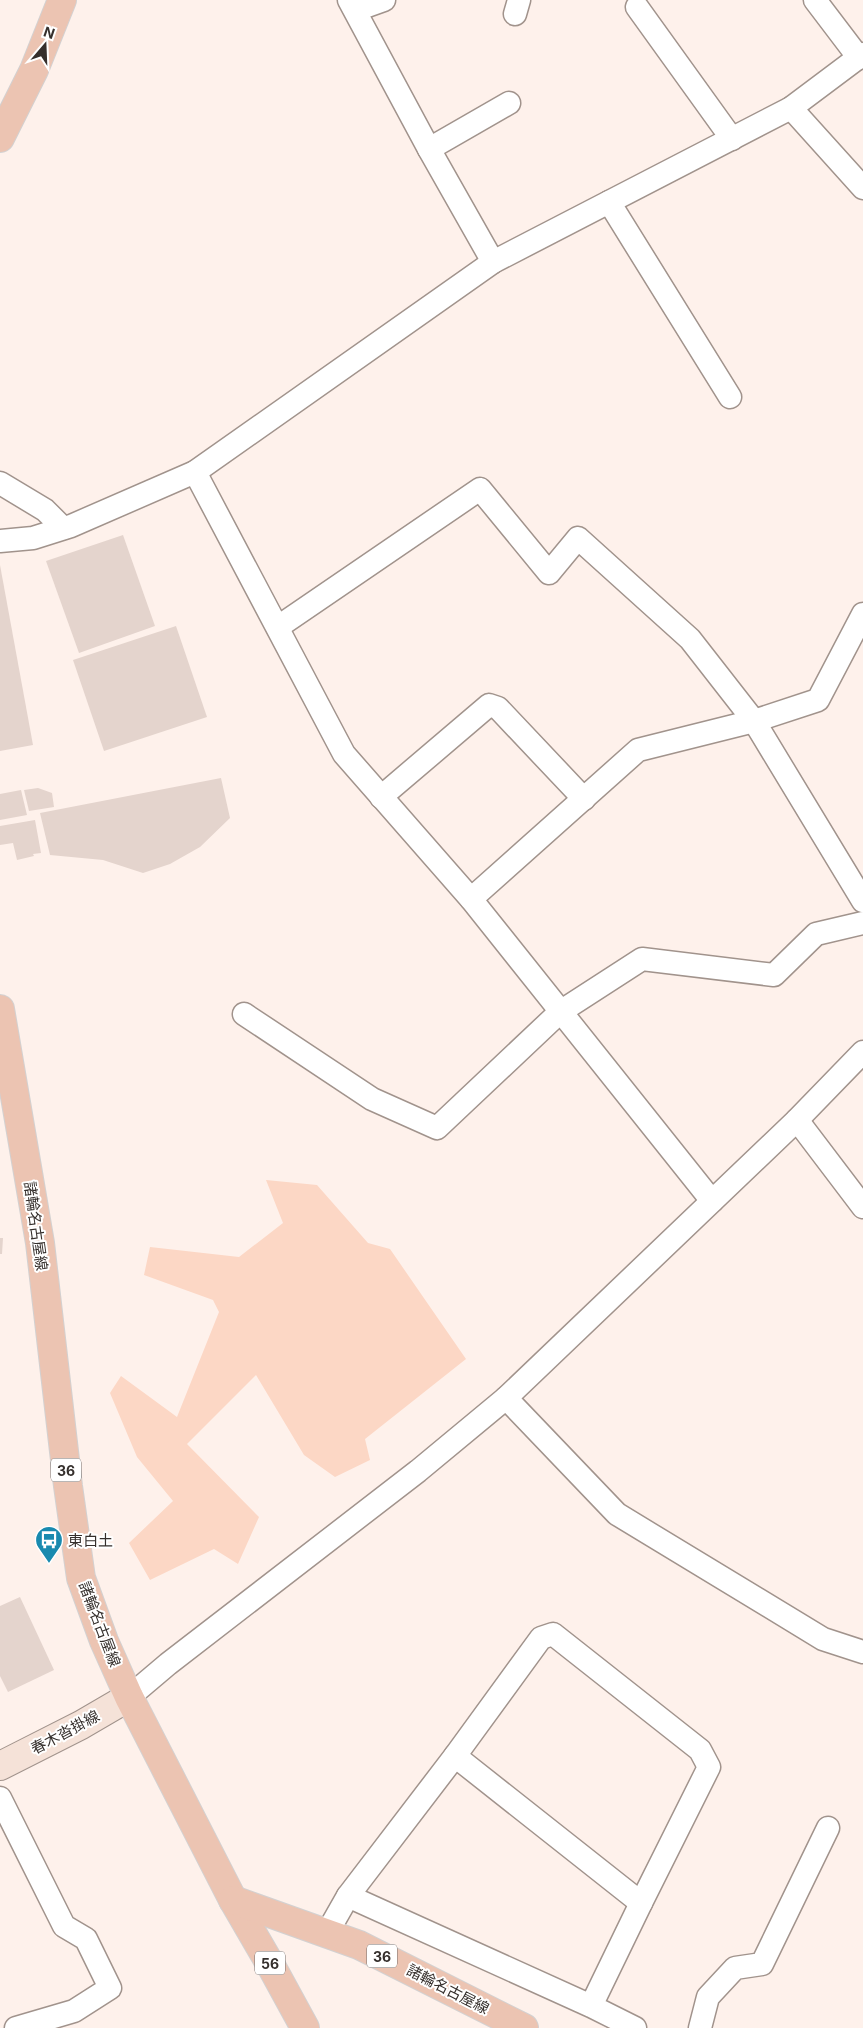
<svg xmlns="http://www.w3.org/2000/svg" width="863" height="2028" font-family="Inter,'Noto Sans JP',sans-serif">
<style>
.green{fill:#fcd7c5}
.building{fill:#e4d4cd}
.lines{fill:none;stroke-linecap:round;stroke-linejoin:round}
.minor-casing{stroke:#a1938c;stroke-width:25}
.secondary-casing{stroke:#a1938c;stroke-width:30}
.primary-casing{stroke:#d3d1d1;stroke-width:30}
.minor{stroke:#fff;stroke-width:22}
.secondary{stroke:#f5e2d8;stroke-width:28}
.primary{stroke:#ecc4b2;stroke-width:28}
.labels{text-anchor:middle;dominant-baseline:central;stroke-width:4;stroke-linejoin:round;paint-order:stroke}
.shield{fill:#fff;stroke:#726d6b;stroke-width:1}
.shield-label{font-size:14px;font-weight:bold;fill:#352f2c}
.street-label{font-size:15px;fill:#352f2c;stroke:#fff}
.poi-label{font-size:15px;fill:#352f2c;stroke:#fff;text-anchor:start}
</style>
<rect width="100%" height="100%" fill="#fef1eb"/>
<!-- green -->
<path class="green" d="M266,1180L317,1185L368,1243L390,1249L466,1359L365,1439L370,1460L335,1477L304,1455L256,1375L187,1444L259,1517L238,1564L214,1549L150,1580L129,1543L173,1501L137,1457L110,1393L121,1376L177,1417L219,1312L213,1300L144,1275L150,1247L239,1257L283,1223Z"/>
<!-- building -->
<g class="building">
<path d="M123,535L155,626L79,653L46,561Z"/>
<path d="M0,565L33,745L0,751Z"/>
<path d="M176,626L207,717L104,751L73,660Z"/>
<path d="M221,778L230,818L200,847L170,864L143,873L103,860L50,855L40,813Z"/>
<path d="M38,788L52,793L54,807L29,811L24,790Z"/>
<path d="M21,790L27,815L0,820V794Z"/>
<path d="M35,820L41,853L33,854L34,856L17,860L13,843L0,845V826Z"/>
<path d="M0,1238H3L2,1254H0Z"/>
<path d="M20,1597L54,1670L8,1692L0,1676V1606Z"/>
</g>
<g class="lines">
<defs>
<g id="minor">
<path d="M349,0L429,149L493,262"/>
<path d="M815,0L859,58"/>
<path d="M637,7L732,139"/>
<path d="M356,10L384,0"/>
<path d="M515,14L519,0"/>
<path d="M791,108L863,188"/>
<path d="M429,149L509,103"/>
<path d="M609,202L730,397"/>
<path d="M195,472L344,754L471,899L712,1201"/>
<path d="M0,483L45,510L63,528"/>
<path d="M0,541L33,538L71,526L195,472L493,262L791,108L863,54"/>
<path d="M278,627L480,489L549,573L578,538L690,639L754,721L863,901"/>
<path d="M381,797L489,705L498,708L584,799"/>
<path d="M471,899L638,750L754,721L818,700L863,614"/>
<path d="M244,1014L372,1099L437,1128L560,1012L642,959L774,975L816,934L863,923"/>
<path d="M797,1120L863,1207"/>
<path d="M506,1398L617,1514L823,1639L863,1652"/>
<path d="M129,1697L168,1664L418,1471L506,1398L797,1120L863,1052"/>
<path d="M455,1756L641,1903"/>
<path d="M0,1798L64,1926L86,1939L110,1988L74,2011L16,2028"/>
<path d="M327,1933L348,1896"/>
<path d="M591,2006L641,1903L709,1767L700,1750L553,1634L541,1638L455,1756L348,1896L591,2006L635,2028"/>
<path d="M700,2028L708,1997L735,1968L762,1964L828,1828"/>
</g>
<path id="secondary" d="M0,1766L81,1725L129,1697"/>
<g id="primary">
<path d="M0,138L34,70L62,0"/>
<path d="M0,1009L40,1243L68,1486L81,1578L104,1641L129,1697L233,1900L269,1962L305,2028"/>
<path d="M233,1900L359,1945L524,2028"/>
</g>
</defs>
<!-- minor casing -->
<use href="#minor" class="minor-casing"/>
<!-- secondary casing -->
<use href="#secondary" class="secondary-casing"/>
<!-- primary casing -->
<use href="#primary" class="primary-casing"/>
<!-- minor -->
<use href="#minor" class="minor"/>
<!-- secondary -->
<use href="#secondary" class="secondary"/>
<!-- primary -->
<use href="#primary" class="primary"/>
</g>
<!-- icons -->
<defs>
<symbol id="bus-pin" viewBox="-11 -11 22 30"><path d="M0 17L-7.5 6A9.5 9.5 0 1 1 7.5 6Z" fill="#198aaf" stroke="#fff"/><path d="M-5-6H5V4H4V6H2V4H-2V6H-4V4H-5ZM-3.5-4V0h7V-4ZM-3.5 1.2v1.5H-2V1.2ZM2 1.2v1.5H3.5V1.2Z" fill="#fff"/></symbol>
</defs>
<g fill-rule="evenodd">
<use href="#bus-pin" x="33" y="1524" width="32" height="43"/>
</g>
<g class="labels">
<!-- shield labels -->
<g class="shield">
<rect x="51" y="1458.5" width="30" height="23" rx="4"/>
<rect x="367" y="1944.5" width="30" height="23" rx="4"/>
<rect x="255" y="1951.5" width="30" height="23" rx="4"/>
</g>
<g class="shield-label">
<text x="66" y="1470">36</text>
<text x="382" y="1956">36</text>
<text x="270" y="1963">56</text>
</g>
<!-- street labels -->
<g class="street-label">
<text transform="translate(36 1226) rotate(82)">諸輪名古屋線</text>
<text transform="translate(100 1624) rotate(69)">諸輪名古屋線</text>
<text transform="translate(65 1732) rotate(-28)">春木沓掛線</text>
<text transform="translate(448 1989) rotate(27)">諸輪名古屋線</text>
</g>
<!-- poi labels -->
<g class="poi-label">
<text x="68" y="1540">東白土</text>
</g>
</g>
<!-- north arrow -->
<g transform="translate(45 45) rotate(19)" stroke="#ffffff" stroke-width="4" paint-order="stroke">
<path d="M0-4L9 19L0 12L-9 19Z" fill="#352f2c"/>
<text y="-8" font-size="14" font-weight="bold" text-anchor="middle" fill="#352f2c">N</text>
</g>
</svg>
